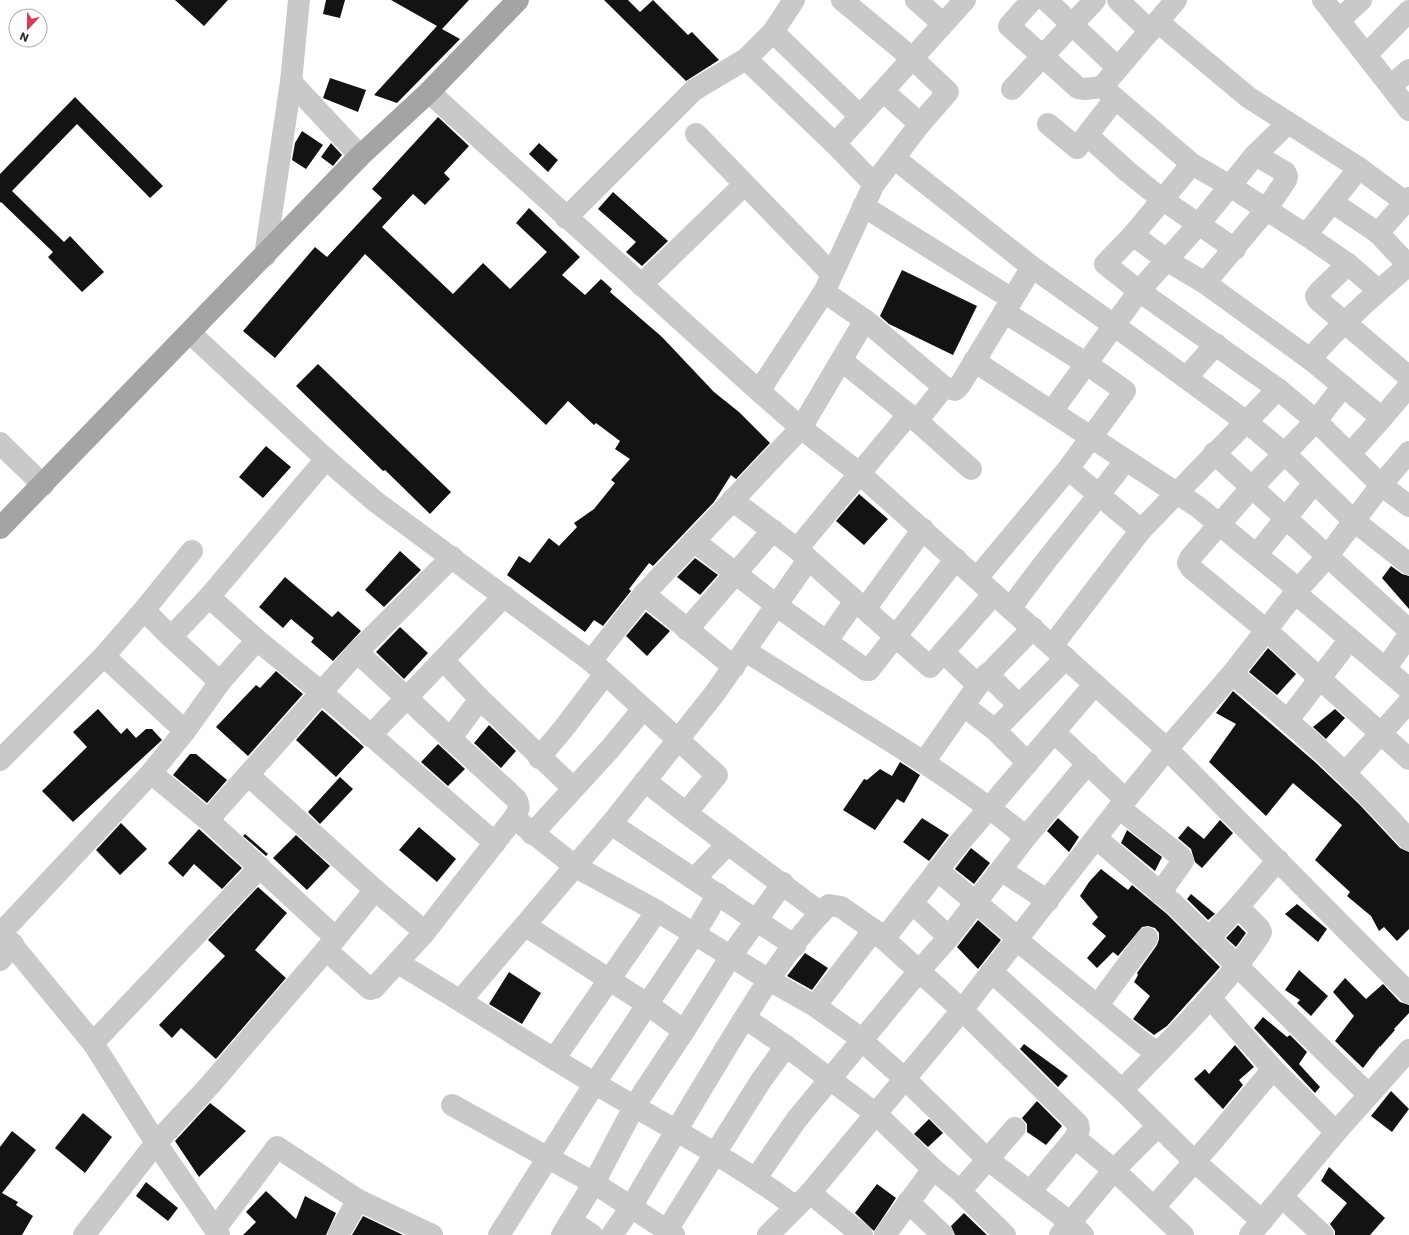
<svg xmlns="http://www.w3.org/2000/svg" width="1409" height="1235" font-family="Poppins,sans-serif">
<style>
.building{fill:#131313}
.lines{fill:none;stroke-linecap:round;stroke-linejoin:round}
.minor{stroke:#c9c9c9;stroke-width:22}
.tertiary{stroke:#c9c9c9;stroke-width:22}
.primary{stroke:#a4a4a4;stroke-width:22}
</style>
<rect width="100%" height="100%" fill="#fff"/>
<!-- building -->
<g class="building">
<path d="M175,0H228L204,26Z"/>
<path d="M326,0H345L340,18L323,14Z"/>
<path d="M391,0H469L442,29L460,39L397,103L374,95L437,26Z"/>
<path d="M604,0H628L640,12L653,0L688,35L692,32L719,60L686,81Z"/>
<path d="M330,78L366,90L358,112L323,98Z"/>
<path d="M75,97L163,186L150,198L77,124L12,191L64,242L70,236L104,272L82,292L48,257L53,252L1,202L0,203V174Z"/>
<path d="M438,117L469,146L444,173L450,179L425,205L413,194L382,227L453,294L483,263L510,289L547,252L516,223L529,208L580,257L562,275L585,295L601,279L612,289L610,292L662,337L714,392L739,412L770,443L736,479L731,475L714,502L653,566L649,563L629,589L631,591L603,626L594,620L585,632L507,575L519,556L530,563L549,538L559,546L577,527L574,523L594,509L615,483L611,480L630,459L615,449L620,441L596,423L594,425L568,401L546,425L365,254L275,358L243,331L315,247L327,257L382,198L372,189Z"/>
<path d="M302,131L323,145L306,169L292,160L295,143Z"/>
<path d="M331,143L342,155L333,166L321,157Z"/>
<path d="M539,143L558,160L548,172L529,154Z"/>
<path d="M613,192L668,241L642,266L626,252L636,242L598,209Z"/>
<path d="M902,270L977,306L953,355L889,324L880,316Z"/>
<path d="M318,364L451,492L430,514L385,470L383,471L296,386Z"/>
<path d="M266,446L291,467L263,498L239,477Z"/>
<path d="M859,494L888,519L864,545L836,521Z"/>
<path d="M400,551L421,570L384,607L365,590Z"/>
<path d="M695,558L718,575L700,595L677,577Z"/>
<path d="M1391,566L1402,574L1409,576V609L1382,578Z"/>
<path d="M285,577L332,617L338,611L361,631L333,661L311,642L314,638L291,619L283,628L259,607Z"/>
<path d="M646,612L670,631L647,656L626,636Z"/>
<path d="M400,627L428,653L404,679L376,652Z"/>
<path d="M1268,648L1296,674L1277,695L1249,672Z"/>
<path d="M276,671L303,694L248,756L216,727L256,685L260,688Z"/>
<path d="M1233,691L1315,762L1359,804L1400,848L1409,852V929L1397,941L1384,927L1379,931L1371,916L1347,896L1350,892L1315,860L1342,825L1293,783L1266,816L1209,762L1236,724L1216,713Z"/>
<path d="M98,709L121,734L127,728L136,738L146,729H152L162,740L73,822L42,791L87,747L73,732Z"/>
<path d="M1335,709L1345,718L1326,739L1313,727Z"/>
<path d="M322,710L364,747L336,777L296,740Z"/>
<path d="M489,725L516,751L501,768L474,743Z"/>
<path d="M438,744L465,769L448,786L421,762Z"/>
<path d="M190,754H196L227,780L207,803L173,775Z"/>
<path d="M900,762L920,775L904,803L897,799L875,830L843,810L864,779L867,780L880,769L892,776Z"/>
<path d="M340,777L353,789L320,824L308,812Z"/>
<path d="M922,818L949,835L929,861L903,842Z"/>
<path d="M1058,818L1079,837L1069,852L1047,831Z"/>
<path d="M1220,820L1233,833L1202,868L1195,862L1191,849L1178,838L1188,826L1204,839Z"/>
<path d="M121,823L147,849L120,875L96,850Z"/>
<path d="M419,827L456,859L437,882L399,850Z"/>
<path d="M199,829L242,868L222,889L194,864L183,877L168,863Z"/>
<path d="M1127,830L1162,857L1155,871L1121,843Z"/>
<path d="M245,834L268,854L266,856L243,836Z"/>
<path d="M296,835L330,866L307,890L273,858Z"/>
<path d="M971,848L990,863L974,884L955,869Z"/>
<path d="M1101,869L1128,890L1132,885L1167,914L1220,967L1167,1026L1154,1035L1133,1019L1150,996L1134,982L1138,975L1137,973L1157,945L1159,939V933L1155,928L1148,926L1142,927L1118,956L1113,952L1097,968L1087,958L1106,936L1092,924L1098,917L1080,896L1089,882Z"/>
<path d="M258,887L287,913L255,950L286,978L216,1059L181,1028L172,1038L159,1025L225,956L208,940Z"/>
<path d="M1191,894L1215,914L1208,920L1187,899Z"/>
<path d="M1297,904L1327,929L1318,942L1285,914Z"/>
<path d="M978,920L1001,940L978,969L957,947Z"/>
<path d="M1238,925L1246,933L1236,947L1226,938Z"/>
<path d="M805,953L828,968L812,990L787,976Z"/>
<path d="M1299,970L1328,996L1311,1016L1297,1003L1300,1000L1285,990Z"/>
<path d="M509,972L541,993L522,1024L489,1004Z"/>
<path d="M1345,978L1366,999L1383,984L1400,1002L1409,1005V1013L1394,1029L1395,1030L1380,1047V1046L1363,1068L1335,1041L1354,1016L1333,992Z"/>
<path d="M1263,1017L1287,1037L1290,1035L1307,1052L1299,1064L1320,1087L1315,1093L1254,1028Z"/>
<path d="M1024,1044L1068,1076L1058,1087L1020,1049Z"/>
<path d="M1235,1045L1254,1067L1239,1080L1243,1085L1223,1109L1194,1079L1205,1069L1209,1074Z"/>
<path d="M1391,1091L1409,1109L1392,1132L1371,1116Z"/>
<path d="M1037,1101L1062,1126L1046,1145L1027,1132V1124L1022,1118Z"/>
<path d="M210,1103L246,1131L199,1177L175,1141Z"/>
<path d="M83,1113L112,1137L85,1173L55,1148Z"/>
<path d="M929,1119L943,1133L928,1147L914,1134Z"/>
<path d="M12,1131L36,1150L2,1193L18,1202L16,1205L33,1216L22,1235H0V1147Z"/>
<path d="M1329,1167L1385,1218L1370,1235H1335V1231L1330,1224L1347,1203L1321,1181Z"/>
<path d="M146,1182L178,1208L168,1221L136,1196Z"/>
<path d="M877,1184L896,1198L874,1231L855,1213Z"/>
<path d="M266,1191L296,1219L305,1196L336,1213L326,1235H243L256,1222L246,1212Z"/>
<path d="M964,1213L987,1235H955L951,1226Z"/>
<path d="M363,1216L403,1235H352Z"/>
</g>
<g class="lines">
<!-- minor -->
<g class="minor">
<path d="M842,0L912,58L948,92L920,124"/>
<path d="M916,0L942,23"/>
<path d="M1032,0L1009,26L1078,88L1085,89L1102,87L1176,0"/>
<path d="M1046,0L1118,68"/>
<path d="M1118,0L1150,31"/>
<path d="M1339,20L1361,0"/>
<path d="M1158,22L1248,97L1359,168L1306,235"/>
<path d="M773,32L860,116"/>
<path d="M1367,54L1409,11"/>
<path d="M746,59L835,144L874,184"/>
<path d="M291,82L360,156"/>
<path d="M1391,86L1409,70"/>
<path d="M1102,87L1192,164L1230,186L1306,235L1348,264L1378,290"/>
<path d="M1012,89L1095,0"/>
<path d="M1048,124L1077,148L1115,99"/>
<path d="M696,134L831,273"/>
<path d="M1087,135L1128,172L1163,200L1235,249"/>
<path d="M835,144L965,0"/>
<path d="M894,158L1032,267L1115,326L1245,421L1284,453L1354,521L1409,564"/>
<path d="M1192,164L1133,235L1105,264L1139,291L1278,389L1316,421L1381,485L1409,506"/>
<path d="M1359,168L1405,202"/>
<path d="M1409,198L1378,233L1409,266"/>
<path d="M1332,202L1378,233"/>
<path d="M863,206L1012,299"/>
<path d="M566,218L694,90L746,59L773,32L794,0"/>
<path d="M1133,235L1168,261L1205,283L1266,210L1286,180L1287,176L1285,172L1255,155"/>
<path d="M265,256L291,82L299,0"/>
<path d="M1348,264L1319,292L1316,296L1318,300L1409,377"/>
<path d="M1205,283L1310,359L1382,418L1350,454"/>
<path d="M641,285L744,185"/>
<path d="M824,292L865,320L944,387L955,390L960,385L1032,267"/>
<path d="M1004,312L1087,364L1125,391L1068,469L1141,530"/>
<path d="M190,333L326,459L376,502L591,661L717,775L686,813"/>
<path d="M1310,359C1341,324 1373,295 1409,265"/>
<path d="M842,361L917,421L971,469"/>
<path d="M974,361L1198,507L1298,589"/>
<path d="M1186,378L1216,344"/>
<path d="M1343,386L1316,421L1252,487L1190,558L1188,563L1191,568L1266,630L1409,759"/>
<path d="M759,391L824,292L874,184L920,124L883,91"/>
<path d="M1052,411L1139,291L1199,224L1255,155L1288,123"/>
<path d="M1382,418L1409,386"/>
<path d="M917,421L944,387"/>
<path d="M0,443L43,485"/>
<path d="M1214,453L1409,630"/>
<path d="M732,500L797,549L930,667L994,594"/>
<path d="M694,541L776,605L866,670H869L956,559"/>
<path d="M797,549L908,415"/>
<path d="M1257,554L1314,483"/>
<path d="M977,578L1068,469"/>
<path d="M1295,593L1350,639"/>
<path d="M644,594L734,667"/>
<path d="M209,597L257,640L321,692L495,843"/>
<path d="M1011,608C1046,557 1088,511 1125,461"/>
<path d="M865,609L923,529"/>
<path d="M144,610L171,637"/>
<path d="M687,630L773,530"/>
<path d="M827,641L855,601"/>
<path d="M1052,646L1141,530L1278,389"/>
<path d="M746,651C840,712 939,765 1026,837"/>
<path d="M357,652L516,799C521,807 518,811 514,818L425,932"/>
<path d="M943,652L978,685"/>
<path d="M443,660L480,699L573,788"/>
<path d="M591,661L644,594L801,428L865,320"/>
<path d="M1386,668L1409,635"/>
<path d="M987,674L1019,705"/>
<path d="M1232,674C1295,725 1355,779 1409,840"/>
<path d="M220,682L171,637L209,597L326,459"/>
<path d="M964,706L995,730L1028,763"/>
<path d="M1288,720L1350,639L1409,689"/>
<path d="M995,730L1066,658"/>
<path d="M185,731L104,656L144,610L192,551"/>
<path d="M1055,733L1126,800"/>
<path d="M370,736L504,596"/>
<path d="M450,739L480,699"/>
<path d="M539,758L564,728L605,674"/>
<path d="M0,760L104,656"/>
<path d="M924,762L978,685L1033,628"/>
<path d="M151,773L208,820"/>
<path d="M1345,773L1409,702"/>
<path d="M248,775L375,890L425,932L374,988L370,989L326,950"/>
<path d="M645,781L686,813L821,913"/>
<path d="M1119,808L1180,856L1183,861L1160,893"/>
<path d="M514,818L576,867L657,911L769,980L815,1006L852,1032L904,1078L987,1159L1071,1223L1083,1235"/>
<path d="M611,824L795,946"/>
<path d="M532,834L609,750L643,709"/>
<path d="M1096,838L1175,905L1369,1095"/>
<path d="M937,870L1011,932L1017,940L1143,1043L1158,1053"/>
<path d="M1001,870L1048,901"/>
<path d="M694,879L728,844"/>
<path d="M912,903L949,937"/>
<path d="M526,926L647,1004L684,1031"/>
<path d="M2,932L151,773L185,731L220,682L257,640"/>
<path d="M336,938L208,820L357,652L452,557"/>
<path d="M884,939L955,848L1095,684"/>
<path d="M1208,939L1238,907L1278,860"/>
<path d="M0,960L13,944"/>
<path d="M398,963C464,1002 528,1044 594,1083C662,1123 732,1160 796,1207"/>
<path d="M992,972L1122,1090L1194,1161L1262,1221"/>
<path d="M1211,999L1273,1069L1336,1132"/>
<path d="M461,1000L611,824L715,693L808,560"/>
<path d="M1098,1005L1147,938"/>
<path d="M815,1006L874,930"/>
<path d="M745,1018L786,1046L876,1114L933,1169L960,1191L1015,1128"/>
<path d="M93,1043L260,867"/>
<path d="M554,1059L657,911"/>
<path d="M1122,1090C1170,1040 1220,993 1259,936L1261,932L1259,928L1238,907"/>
<path d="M452,1105L594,1183L674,1235"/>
<path d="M1075,1138L1114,1170L1183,1235"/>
<path d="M756,1178L797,1119L919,971L949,937L1026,837L1088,763"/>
<path d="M960,1191L1005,1235"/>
<path d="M810,1193L862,1235"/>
<path d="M1282,1197L1323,1235"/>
<path d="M908,1202L943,1235"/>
<path d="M1154,1207L1211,1143L1273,1069"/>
<path d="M571,1221L592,1235"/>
<path d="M215,1229L277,1147L358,1200L432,1235"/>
<path d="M84,1235L156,1143L210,1085L326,950L375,890"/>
<path d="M338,1235L358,1200"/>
<path d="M499,1235L595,1083L695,933L718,894"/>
<path d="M562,1235L594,1183L635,1105L684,1031L731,956L783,883"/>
<path d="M612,1235L631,1207C662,1154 694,1101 726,1048C755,1001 789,943 829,905L841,907L874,930L962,1010L1078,1124L1079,1129L1075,1138L1030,1192"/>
<path d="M664,1235L760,1082L786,1046"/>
<path d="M768,1235L810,1193L962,1010L1119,808L1167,749L1232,674L1295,593L1327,557L1381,485L1409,452"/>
<path d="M885,1235L933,1169"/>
<path d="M1060,1235L1114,1170L1157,1127"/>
</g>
<!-- tertiary -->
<g class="tertiary">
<path d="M1323,0L1409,110"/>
<path d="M429,92L759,391L801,428L859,473L1167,749L1409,993"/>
<path d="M0,930L93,1043L156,1143L219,1235"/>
<path d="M1250,1235L1336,1132L1409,1050"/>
</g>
<!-- primary -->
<path class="primary" d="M0,528L360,156L429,92L518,0"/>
</g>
<!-- north arrow -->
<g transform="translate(28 28) rotate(202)"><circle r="19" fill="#ffffff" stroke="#ababab"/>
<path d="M0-3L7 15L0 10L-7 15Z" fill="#d33d59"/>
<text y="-6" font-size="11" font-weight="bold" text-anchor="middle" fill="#2c2c2c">N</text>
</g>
</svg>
